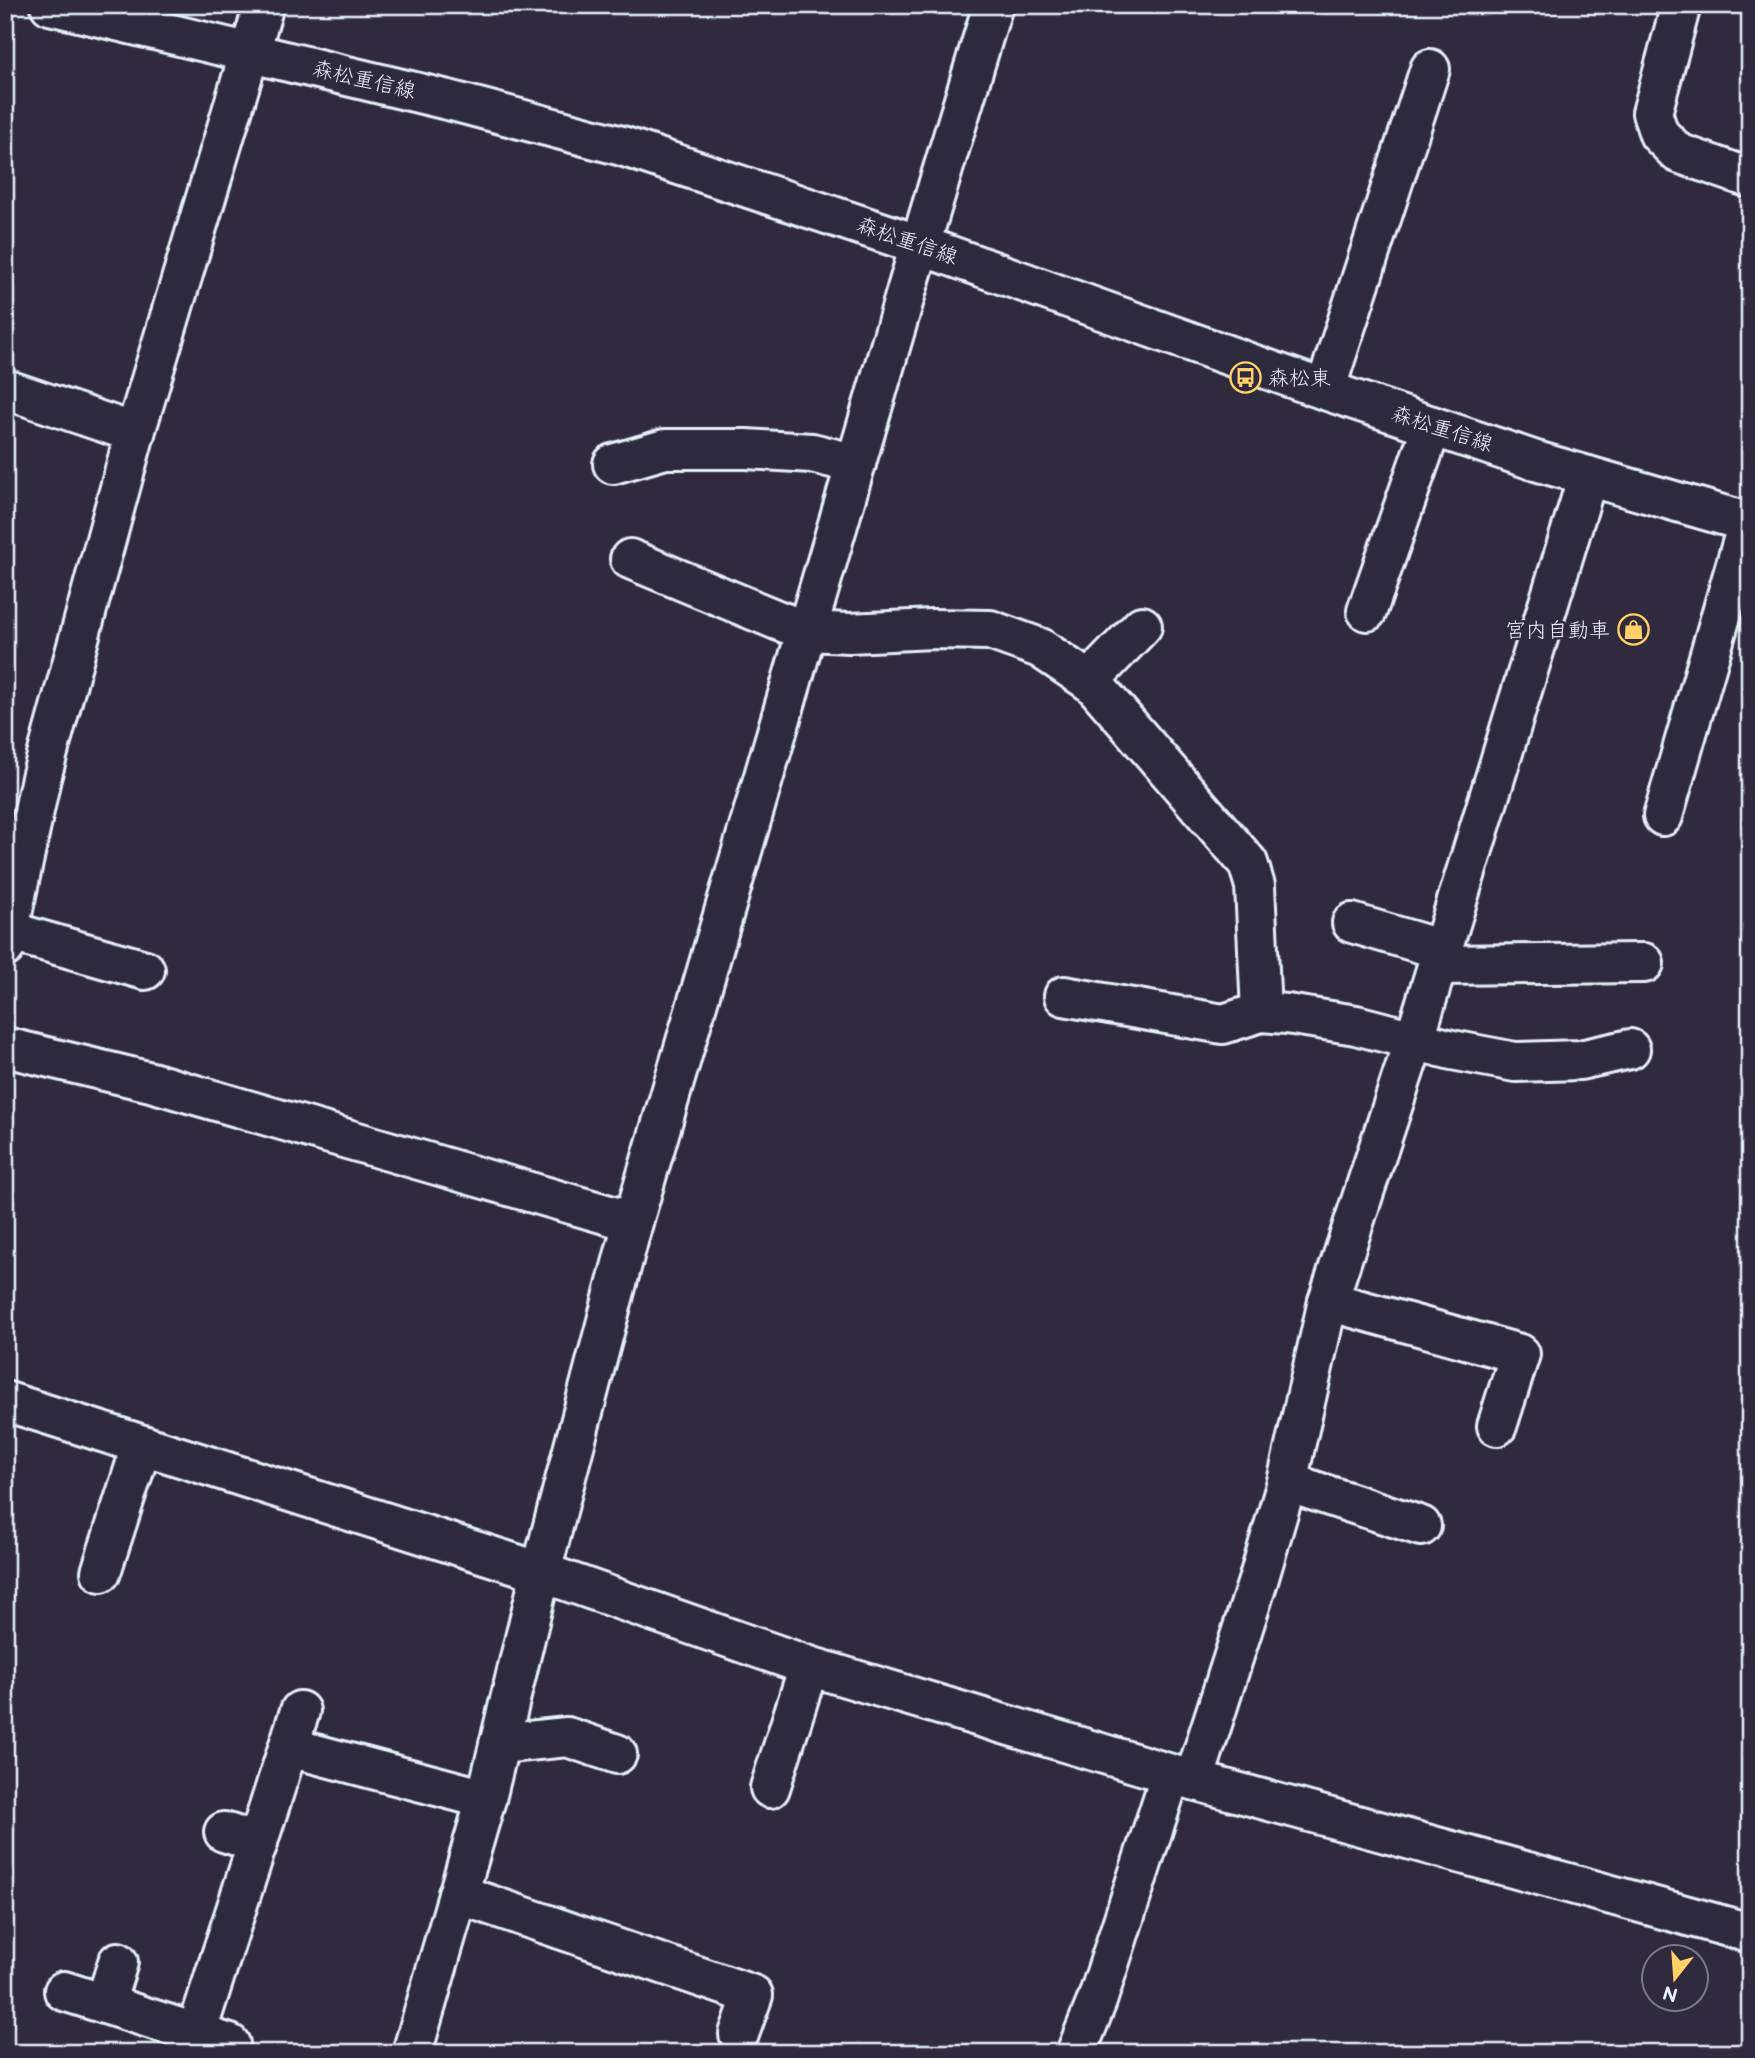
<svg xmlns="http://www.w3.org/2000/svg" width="1755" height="2058" font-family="'Balsamiq Sans','Klee One',sans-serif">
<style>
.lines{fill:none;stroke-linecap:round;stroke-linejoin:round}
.street-casing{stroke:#e8f1f8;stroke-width:44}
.secondary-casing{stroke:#e8f1f8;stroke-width:44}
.street{stroke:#2f2a3d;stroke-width:38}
.secondary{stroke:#2f2a3d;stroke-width:38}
.labels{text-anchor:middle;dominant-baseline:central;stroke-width:5;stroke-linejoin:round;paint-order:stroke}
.street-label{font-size:21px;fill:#e8f1f8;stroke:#2f2a3d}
.poi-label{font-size:21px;fill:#e8f1f8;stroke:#2f2a3d;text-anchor:start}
</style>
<rect width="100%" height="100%" fill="#2f2a3d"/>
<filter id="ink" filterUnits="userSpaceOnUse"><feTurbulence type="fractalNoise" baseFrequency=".0143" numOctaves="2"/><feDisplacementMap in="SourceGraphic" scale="14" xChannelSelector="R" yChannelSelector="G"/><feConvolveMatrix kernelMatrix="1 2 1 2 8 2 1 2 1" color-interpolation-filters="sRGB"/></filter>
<g filter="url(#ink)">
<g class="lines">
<defs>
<g id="street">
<path d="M1681,5L1652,113L1659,134L1678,153L1750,178"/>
<path d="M5,389L135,433"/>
<path d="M1325,390L1430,69"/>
<path d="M613,464L665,449H746L812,453L856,464"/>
<path d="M630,559L777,620L807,631L849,633L933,629L990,630L1040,648L1089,681L1095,686L1248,863L1255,886L1261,1012"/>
<path d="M1367,611L1432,426"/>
<path d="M1089,681L1142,626"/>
<path d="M1663,816L1748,523"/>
<path d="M1352,923L1443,950"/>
<path d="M8,931L145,970"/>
<path d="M5,947L41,778L135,433L264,5"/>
<path d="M1438,965L1644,963"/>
<path d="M1064,996L1223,1024L1261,1012L1287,1014L1356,1025L1452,1050L1515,1062L1580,1060L1630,1049"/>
<path d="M5,1047L151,1082L633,1222"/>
<path d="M1328,1301L1520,1354L1497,1426"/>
<path d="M5,1401L541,1572L809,1666L1171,1774L1750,1933"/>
<path d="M1287,1482L1421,1526"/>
<path d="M101,1572L142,1445"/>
<path d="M499,1744L567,1737L617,1754"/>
<path d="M289,1747L486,1799"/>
<path d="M1194,1780L1258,1581L1287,1482L1328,1301L1414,1041L1588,476"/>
<path d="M770,1788L809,1666"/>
<path d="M224,1832L258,1843"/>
<path d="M458,1894L753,1995L739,2034"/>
<path d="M64,1991L230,2044"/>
<path d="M105,2004L118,1962"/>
<path d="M196,2034L300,1711"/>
<path d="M412,2053L486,1799L541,1572L633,1222L920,245L993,5"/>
<path d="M1076,2053L1097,2001L1171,1774"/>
</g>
<path id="secondary" d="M50,5L452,101L622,146L920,245L1325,390L1432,426L1536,461L1750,523"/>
</defs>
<!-- street casing -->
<use href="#street" class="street-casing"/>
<!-- secondary casing -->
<use href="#secondary" class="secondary-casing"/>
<!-- street -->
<use href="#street" class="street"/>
<!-- secondary -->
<use href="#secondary" class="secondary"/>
</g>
</g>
<!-- icons -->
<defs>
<symbol id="bus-ring" viewBox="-11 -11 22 22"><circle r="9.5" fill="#2f2a3d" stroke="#ffd166" stroke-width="1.5"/><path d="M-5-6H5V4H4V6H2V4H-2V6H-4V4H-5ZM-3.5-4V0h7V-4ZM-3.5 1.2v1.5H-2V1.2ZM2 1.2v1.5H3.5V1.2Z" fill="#ffd166"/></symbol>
<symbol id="shop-ring" viewBox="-11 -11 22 22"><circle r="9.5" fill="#2f2a3d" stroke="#ffd166" stroke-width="1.5"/><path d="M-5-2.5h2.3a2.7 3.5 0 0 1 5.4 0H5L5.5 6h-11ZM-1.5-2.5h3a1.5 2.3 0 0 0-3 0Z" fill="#ffd166"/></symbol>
</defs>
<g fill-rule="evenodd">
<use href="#bus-ring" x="1228" y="360" width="35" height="35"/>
<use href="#shop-ring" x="1616" y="612" width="35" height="35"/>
</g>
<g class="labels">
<!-- street labels -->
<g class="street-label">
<text transform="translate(364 80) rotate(13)">森松重信線</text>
<text transform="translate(907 241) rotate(19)">森松重信線</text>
<text transform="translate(1442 429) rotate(18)">森松重信線</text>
</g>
<!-- poi labels -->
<g class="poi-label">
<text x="1268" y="378">森松東</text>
<text x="1610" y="630" text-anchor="end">宮内自動車</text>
</g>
</g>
<!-- margin -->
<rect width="1755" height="2058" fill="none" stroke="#2f2a3d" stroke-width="28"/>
<rect x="14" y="14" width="1727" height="2030" fill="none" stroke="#e8f1f8" stroke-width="2.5" filter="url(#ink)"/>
<!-- north arrow -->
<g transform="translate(1675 1978) rotate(197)"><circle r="33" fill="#2f2a3d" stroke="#797a88" stroke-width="2"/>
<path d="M0-5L12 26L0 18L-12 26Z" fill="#ffd166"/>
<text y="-10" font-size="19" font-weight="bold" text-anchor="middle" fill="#e8f1f8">N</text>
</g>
</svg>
